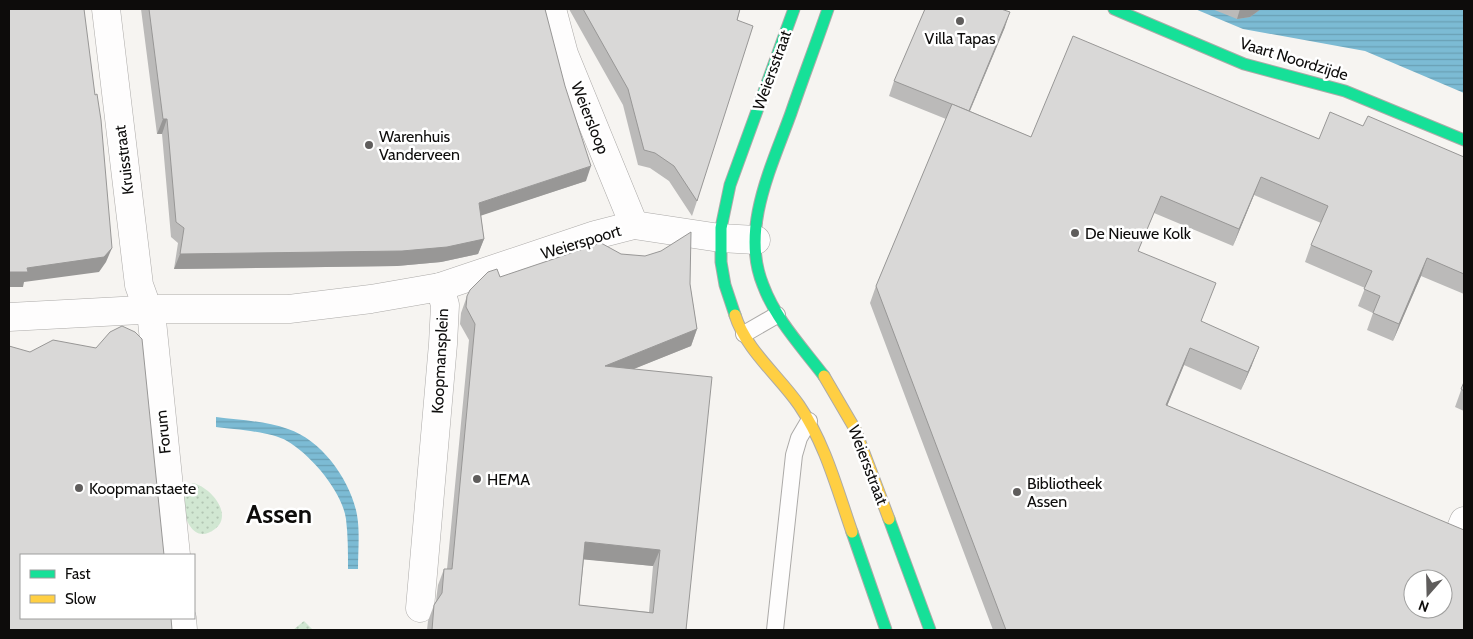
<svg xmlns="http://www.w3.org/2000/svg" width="1473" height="639" font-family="Cabin,sans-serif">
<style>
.park{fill:url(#park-dots)}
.water{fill:url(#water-rules)}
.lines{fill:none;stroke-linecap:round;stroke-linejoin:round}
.lane-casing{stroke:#acaaa8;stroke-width:18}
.street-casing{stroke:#acaaa8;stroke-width:29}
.fast-casing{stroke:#acaaa8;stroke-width:13}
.slow-casing{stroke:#acaaa8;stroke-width:13}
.lane{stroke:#fefdfd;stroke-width:16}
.street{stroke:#fefdfd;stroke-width:28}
.fast{stroke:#16e098;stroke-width:11}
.slow{stroke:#ffcf43;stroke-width:11}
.wall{fill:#bbbab9;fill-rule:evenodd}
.shaded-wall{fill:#989796}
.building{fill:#d9d8d7;stroke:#989796;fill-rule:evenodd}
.poi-dot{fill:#5f5d5c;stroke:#fff;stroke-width:2}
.labels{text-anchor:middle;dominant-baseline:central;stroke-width:5;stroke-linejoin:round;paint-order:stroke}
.poi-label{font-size:16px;fill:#0d0c0b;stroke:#fff;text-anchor:start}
.street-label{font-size:16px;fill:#0d0c0b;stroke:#fff}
.town-label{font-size:26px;font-weight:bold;fill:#0d0c0b;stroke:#fff}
</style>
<defs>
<pattern id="park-dots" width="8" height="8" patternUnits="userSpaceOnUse" patternTransform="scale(1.25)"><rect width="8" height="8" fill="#d1e7d2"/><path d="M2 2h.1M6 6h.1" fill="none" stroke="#b2c5b3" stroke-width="1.8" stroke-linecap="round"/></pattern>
<pattern id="water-rules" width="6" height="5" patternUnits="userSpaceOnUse" patternTransform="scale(1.25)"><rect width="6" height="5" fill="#7cbbd4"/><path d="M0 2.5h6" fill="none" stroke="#6aa0b5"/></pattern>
</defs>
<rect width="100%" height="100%" fill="#f6f4f1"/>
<!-- park -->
<g class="park">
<path d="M193,483C210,487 234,514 215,529C185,552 174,488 193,483Z"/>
<path d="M304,621L313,630H293Z"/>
</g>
<!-- water -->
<g class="water">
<path d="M1195,9H1464V93L1365,51L1243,29Z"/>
<path d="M216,417C240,420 265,421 288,429C322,440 351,481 357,515C360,532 358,551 358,569H348C348,552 348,535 346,519C342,491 311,455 287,441C272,432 234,429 216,427Z"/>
</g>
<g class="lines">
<defs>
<g id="lane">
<path d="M744,334L777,315"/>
<path d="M775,630L794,455L799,438L809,421"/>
</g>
<g id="street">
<path d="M106,9L139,285L152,321L176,555"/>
<path d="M552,9L564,54L634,225"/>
<path d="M9,317L159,309H289L371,299L440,287L595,235L634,225L720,238L756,240"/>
<path d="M1464,521L1460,531L1464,533"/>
<path d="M420,608L443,344L445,305L440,287"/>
<path d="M182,618L183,630"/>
</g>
<g id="fast">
<path d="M1114,9L1244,64L1345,91L1464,140"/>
<path d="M735,315L725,285L721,262V228L730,185L794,9"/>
<path d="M824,376C802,347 776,320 763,285C740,229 772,166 791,113C803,78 816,44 828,9"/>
<path d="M889,519L930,630"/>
<path d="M852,532L886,630"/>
</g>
<g id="slow">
<path d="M735,315C746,350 779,376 799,405C825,443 837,489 852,532"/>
<path d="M824,376L855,429L889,519"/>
</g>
</defs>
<!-- lane casing -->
<use href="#lane" class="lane-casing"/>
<!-- street casing -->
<use href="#street" class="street-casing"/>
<!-- fast casing -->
<use href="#fast" class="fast-casing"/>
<!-- slow casing -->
<use href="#slow" class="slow-casing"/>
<!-- lane -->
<use href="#lane" class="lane"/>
<!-- street -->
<use href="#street" class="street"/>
<!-- fast -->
<use href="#fast" class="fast"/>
<!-- slow -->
<use href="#slow" class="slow"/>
</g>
<!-- wall -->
<g class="wall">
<path d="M141,9H545L586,181L481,215L484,239L478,254L441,262L397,266L174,269L178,243L171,237L162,134H157Z"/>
<path d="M569,9H740L697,201L692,216L669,181L650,168L638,165L623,105Z"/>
<path d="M1212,9H1261L1250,17L1237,19Z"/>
<path d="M1005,27L970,111L1031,137L1319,139L1363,126L1464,157V294L1421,276L1393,341L1367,330L1373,313L1358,306L1365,288L1305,262L1311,245L1321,223L1254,195L1233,246L1154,213L1138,251L1201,321L1252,365L1241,390L1184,365L1167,406L1464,630H993L870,303L876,286L946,119L889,96L894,81Z"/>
<path d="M621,254L690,284L697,329L691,346L633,369L686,630H427L428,621L434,605L436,601L438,585L444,569H447L469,340L460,324L461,313L467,296L500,277ZM584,559L653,566L649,612L579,605Z"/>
<path d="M1464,382V411L1455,407Z"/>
</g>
<!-- shaded-wall -->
<g class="shaded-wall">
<path d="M1240,9H1261L1250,17L1237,19Z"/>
<path d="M1010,12L1005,27L963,127L969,112Z"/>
<path d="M163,119H167L162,134H157Z"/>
<path d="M591,166L586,181L474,218L479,203Z"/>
<path d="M1261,177L1254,195L1233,246L1239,229Z"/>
<path d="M484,239L478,254L441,262L397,266L174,269L180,254Z"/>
<path d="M112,248L106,262L99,272L24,282L23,287H9V272Z"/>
<path d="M1427,258L1421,276L1393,341L1399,324Z"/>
<path d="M697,329L691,346L599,383L605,366Z"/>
<path d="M1259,347L1252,365L1241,390L1248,372Z"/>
<path d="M1190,348L1184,365L1160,423L1166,405Z"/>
<path d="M585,542L660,550L653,566L579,559Z"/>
</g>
<!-- building -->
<g class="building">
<path d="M9,9H84L95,95L97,94L101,120L112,248L104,257L27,268L28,272H9Z"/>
<path d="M149,9H545L565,86L591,166L479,203L484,239L447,247L402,251L180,254L184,228L176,222L167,119H163Z"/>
<path d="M583,9H740L737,20L753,26L697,201L674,166L655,153L644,150L628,89Z"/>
<path d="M925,9H1001L1010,12L969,111L894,81Z"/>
<path d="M1073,36L1319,139L1330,112L1363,126L1368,116L1464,157V274L1427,258L1399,324L1373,313L1380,296L1364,289L1372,271L1311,245L1328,206L1261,177L1239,229L1161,196L1138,251L1216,283L1201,321L1259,347L1248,372L1190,348L1166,405L1464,530V630H1006L876,286L952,104L1031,137ZM1413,579H1443V609H1413Z"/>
<path d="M691,232L690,284L697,329L605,366L712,377L686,630H432L434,605L442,593L444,569H452L475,324L466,307L467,296L470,290L488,272L497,269L500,277L601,243L621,254L645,256L661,251ZM585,542L660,550L653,613L579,605Z"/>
<path d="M122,326L135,332L142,339L164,555H21V618H171L172,630H9V346L30,352L53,340L96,348L110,332Z"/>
<path d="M1464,382V391L1461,389Z"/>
</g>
<!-- markers -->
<g class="poi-dot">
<circle cx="960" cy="21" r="5"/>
<circle cx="369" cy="145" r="5"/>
<circle cx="1075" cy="233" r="5"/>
<circle cx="477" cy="479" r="5"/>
<circle cx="79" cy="488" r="5"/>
<circle cx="1017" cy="492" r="5"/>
</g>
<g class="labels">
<!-- poi labels -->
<g class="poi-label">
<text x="960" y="38" text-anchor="middle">Villa Tapas</text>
<text x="379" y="136">Warenhuis<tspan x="379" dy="18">Vanderveen</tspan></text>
<text x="1085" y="233">De Nieuwe Kolk</text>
<text x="487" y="479">HEMA</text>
<text x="1027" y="483">Bibliotheek<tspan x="1027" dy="18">Assen</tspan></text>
<text x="89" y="488">Koopmanstaete</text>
</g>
<!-- street labels -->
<g class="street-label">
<text transform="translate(1294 59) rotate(17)">Vaart Noordzijde</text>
<text transform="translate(772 70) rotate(-70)">Weiersstraat</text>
<text transform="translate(590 118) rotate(68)">Weiersloop</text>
<text transform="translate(124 160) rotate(-97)">Kruisstraat</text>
<text transform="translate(581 242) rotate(-17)">Weierspoort</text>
<text transform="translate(440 361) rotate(-87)">Koopmansplein</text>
<text transform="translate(163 432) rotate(-96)">Forum</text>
<text transform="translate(868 465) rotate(69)">Weiersstraat</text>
</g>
<!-- town labels -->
<g class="town-label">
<text x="279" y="514">Assen</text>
</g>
</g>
<!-- border -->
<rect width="1473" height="639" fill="none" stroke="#0d0c0b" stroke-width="20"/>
<!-- legend -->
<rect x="20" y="554" width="175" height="65" fill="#ffffff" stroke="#9e9e9d"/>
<rect x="30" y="570" width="25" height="8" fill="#16e098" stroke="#9e9e9d"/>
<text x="65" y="579" font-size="15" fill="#0d0c0b">Fast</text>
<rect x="30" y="595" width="25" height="8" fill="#ffcf43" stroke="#9e9e9d"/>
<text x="65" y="604" font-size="15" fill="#0d0c0b">Slow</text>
<!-- north arrow -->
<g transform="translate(1428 594) rotate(200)"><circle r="24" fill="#ffffff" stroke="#9e9e9d"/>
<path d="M0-4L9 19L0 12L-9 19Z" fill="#5f5d5c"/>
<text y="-8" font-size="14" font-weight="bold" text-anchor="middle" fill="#0d0c0b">N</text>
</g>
</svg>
